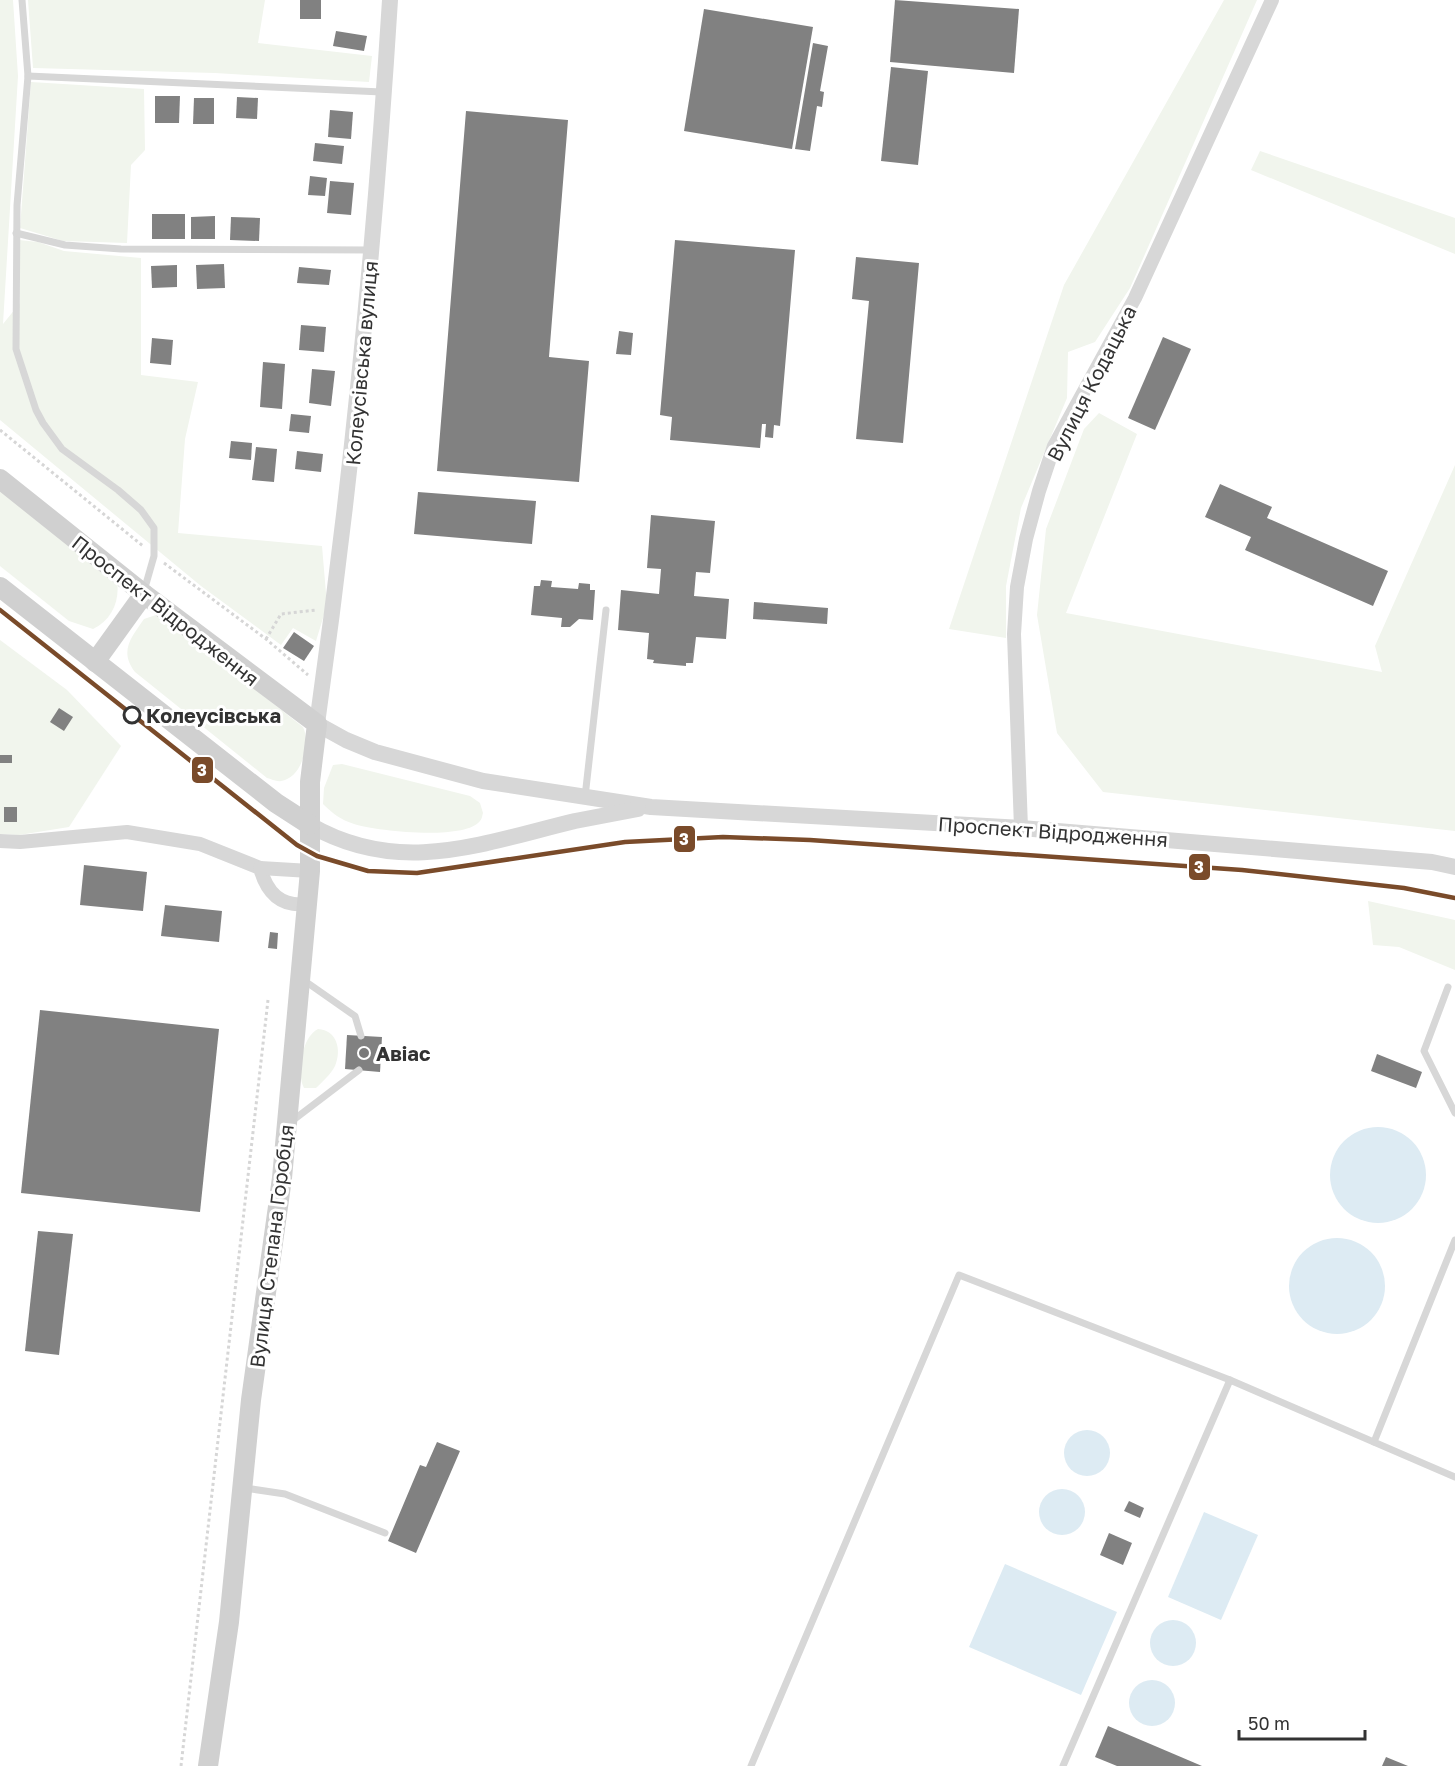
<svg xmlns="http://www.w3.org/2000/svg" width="1455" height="1766" font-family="'Golos Text',sans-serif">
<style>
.green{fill:#f1f5ed}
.water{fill:#ddebf3}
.building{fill:#818181}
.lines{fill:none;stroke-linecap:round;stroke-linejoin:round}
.path{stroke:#d6d6d6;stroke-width:3;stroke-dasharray:3 3;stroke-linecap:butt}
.service{stroke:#d7d7d7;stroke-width:7}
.minor{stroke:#d7d7d7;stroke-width:14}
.tertiary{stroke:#d7d7d7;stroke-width:16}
.secondary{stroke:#d0d0d0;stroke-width:20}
.tram-1-casing{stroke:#fff;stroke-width:9}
.tram-1{stroke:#7a4b2a;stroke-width:4.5}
.stop-dot{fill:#fff;stroke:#333;stroke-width:3}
.poi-dot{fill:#7a7a7a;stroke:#fff;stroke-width:2}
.labels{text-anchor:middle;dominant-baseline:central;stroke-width:6;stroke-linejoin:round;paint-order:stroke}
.street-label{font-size:20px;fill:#333;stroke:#fff}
.stop-label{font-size:20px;font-weight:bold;fill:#333;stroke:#fff;text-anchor:start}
.poi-label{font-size:20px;font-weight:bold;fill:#333;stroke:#fff;text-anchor:start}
.line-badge{stroke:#fff;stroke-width:2}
.badge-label{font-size:16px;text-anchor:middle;font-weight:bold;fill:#fff}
</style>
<rect width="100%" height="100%" fill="#fff"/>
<!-- green -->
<g class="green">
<path d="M0,0H13L18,76L3,324L20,303L19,240L38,242L64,251L141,258V375L198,382L185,439L178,533L322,546L327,605L316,641L293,628L281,645L201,586L0,420Z"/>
<path d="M28,0H265L258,43L372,56L369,82L215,73L33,68Z"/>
<path d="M1224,0H1257L1130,288L1095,342L1068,352L1067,398L1021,508L1006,586V638L949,629L1064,285Z"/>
<path d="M31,82L144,89L145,150L131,165L127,243L63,241L20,228Z"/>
<path d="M1260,151L1455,218V254L1251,170Z"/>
<path d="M1099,413L1137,434L1066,613L1382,672L1375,646L1455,465V831L1103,792L1057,733L1037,615L1046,529L1084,429Z"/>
<path d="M0,488L117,581C120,601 112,620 93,629L69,621L0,566Z"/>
<path d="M156,615L164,618L303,727C311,743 302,778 281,781C277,782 271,779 267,778L135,672C119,651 131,638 144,619Z"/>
<path d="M0,640L67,690L121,746L69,827L19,835L0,834Z"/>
<path d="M342,764L470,796L480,803L483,813C482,816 482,819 480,821C465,841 375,831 354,824C341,820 332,813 323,804L324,788L333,765Z"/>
<path d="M1368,901L1455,920V970L1399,947L1373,945Z"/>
<path d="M318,1029C337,1030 342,1050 335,1066C331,1074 322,1082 316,1088H304C296,1072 302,1037 318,1029Z"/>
</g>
<!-- water -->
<g class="water">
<circle cx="1378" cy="1175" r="48"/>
<circle cx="1337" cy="1286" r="48"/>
<circle cx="1087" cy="1453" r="23"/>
<circle cx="1062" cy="1512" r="23"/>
<path d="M1204,1512L1258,1535L1221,1620L1168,1597Z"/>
<path d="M1005,1564L1117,1612L1081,1695L969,1647Z"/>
<circle cx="1173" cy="1643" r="23"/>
<circle cx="1152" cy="1703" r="23"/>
</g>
<!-- building -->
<g class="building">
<rect x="300" y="0" width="21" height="19"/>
<path d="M895,0L1019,9L1014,73L890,62Z"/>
<path d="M704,9L813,27L792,149L684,131Z"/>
<path d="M336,31L367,36L364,51L333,46Z"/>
<path d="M813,43L828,46L820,91L824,92L822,107L817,106L810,151L795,149Z"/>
<path d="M891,67L928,71L918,165L881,161Z"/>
<path d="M155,96H180L179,123H155Z"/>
<path d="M237,97L258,98L257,119L236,118Z"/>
<path d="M194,98H214V124H193Z"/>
<path d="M330,110L353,112L351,139L328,137Z"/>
<path d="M466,111L568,120L549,357L589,361L579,482L437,471Z"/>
<path d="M315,143L344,146L342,164L313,161Z"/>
<path d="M310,176L327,178L325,196L308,195Z"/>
<path d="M330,181L354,183L351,215L327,213Z"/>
<rect x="152" y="214" width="33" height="25"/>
<path d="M215,216V239H191V217Z"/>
<path d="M231,217L260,218L259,241L230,240Z"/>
<path d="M675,240L795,250L780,426L774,425L773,438L765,437L766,424H762L760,448L670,440L672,417L660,415Z"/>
<path d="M856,257L919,263L903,443L856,439L869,301L852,299Z"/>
<path d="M224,264L225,288L197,289L196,265Z"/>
<path d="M177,265V287L152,288L151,266Z"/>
<path d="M299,267L331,270L329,285L297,283Z"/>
<path d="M301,325L326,327L324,352L299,350Z"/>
<path d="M619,331L633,333L631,355L616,354Z"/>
<path d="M1163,337L1191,349L1155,430L1128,418Z"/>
<path d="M152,338L173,340L171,365L150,363Z"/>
<path d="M263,362L285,364L282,409L260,407Z"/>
<path d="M312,369L335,371L331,406L309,403Z"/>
<path d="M291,414L311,416L309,433L289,431Z"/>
<path d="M231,441L252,443L251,460L229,458Z"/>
<path d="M256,447L277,449L274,482L252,480Z"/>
<path d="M297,451L323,454L321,472L295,469Z"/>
<path d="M1220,484L1272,507L1267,518L1388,571L1373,606L1245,550L1251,537L1205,517Z"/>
<path d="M418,492L536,501L532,544L414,534Z"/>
<path d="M651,515L715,521L710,573L696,572L694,596L729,599L726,639L696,637L693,663H686V666L653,663L654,660L647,659L649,633L618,630L621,590L659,594L661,569L647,568Z"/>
<path d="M541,580L552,581L551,587L578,589L579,583L590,584V590H595L593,620L579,619L570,627H561L562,618L531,615L534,586H540Z"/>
<path d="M754,602L828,608L827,624L753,619Z"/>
<path d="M294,632L314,646L304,661L283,648Z"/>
<path d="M59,708L73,717L64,731L50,722Z"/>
<path d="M133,709L140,715L138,718L130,712Z"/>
<rect x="0" y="755" width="12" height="8"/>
<rect x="4" y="807" width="13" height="15"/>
<path d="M84,865L147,872L143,911L80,905Z"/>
<path d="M165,905L222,911L219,942L161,936Z"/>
<path d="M270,932L278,933L277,949L268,948Z"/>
<path d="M40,1010L219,1029L200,1212L21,1193Z"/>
<path d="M347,1035L382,1037L380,1072L345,1069Z"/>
<path d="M1377,1054L1422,1072L1416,1088L1371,1071Z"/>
<path d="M38,1231L73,1234L59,1355L25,1351Z"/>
<path d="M437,1442L460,1451L416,1553L388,1541L420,1465L426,1467Z"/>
<path d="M1129,1501L1144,1508L1140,1518L1124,1511Z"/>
<path d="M1109,1533L1132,1543L1123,1565L1100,1555Z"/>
<path d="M1108,1726L1202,1766H1117L1095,1757Z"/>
<path d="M1386,1757L1408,1766H1382Z"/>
</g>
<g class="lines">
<!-- path -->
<g class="path">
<path d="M0,430L143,546"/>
<path d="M164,563L266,639L308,675"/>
<path d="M266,639L281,614L316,610"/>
<path d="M181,1766L268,1000"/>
</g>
<!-- service -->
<g class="service">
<path d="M22,0L28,76L17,205L16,349L36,410L43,423L62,449L118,490L141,510L154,528V556L144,591"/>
<path d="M28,76L382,92"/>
<path d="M16,233L65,245L121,249L371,250"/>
<path d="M585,797L606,610"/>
<path d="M302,979L355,1016L361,1036"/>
<path d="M1448,987L1424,1051L1455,1113"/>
<path d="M292,1121L359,1070"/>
<path d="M1374,1442L1455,1240"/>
<path d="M245,1488L285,1494L385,1533"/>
<path d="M751,1766L959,1275L1230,1380L1455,1477"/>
<path d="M1063,1766L1230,1380"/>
</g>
<!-- minor -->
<g class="minor">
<path d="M1021,828L1014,634L1017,587L1026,539L1039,491L1054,446L1135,298L1272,0"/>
<path d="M0,841L20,842L127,832L200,844L260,868C267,893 280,907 307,904"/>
<path d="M260,868L310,871"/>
</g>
<!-- tertiary -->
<g class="tertiary">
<path d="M390,0C375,242 351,483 317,724L346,740L375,752L483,781L651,807L1021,828L1432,862L1455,867"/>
<path d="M310,825C400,877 483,843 575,821C596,817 617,813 638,809"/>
</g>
<!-- secondary -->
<g class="secondary">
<path d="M0,479L144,594L317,724L310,782V871L282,1178L251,1400L229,1622L208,1766"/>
<path d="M0,587L276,803L310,825"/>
<path d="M95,662L144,594"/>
</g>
<defs>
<path id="tram-1" d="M0,610L297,845L317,856L368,871L417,873L625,842L723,837L810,840L1242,870L1404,888L1455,898"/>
</defs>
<!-- tram-1 casing -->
<use href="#tram-1" class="tram-1-casing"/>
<!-- tram-1 -->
<use href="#tram-1" class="tram-1"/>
</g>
<!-- markers -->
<circle class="stop-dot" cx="132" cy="715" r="8"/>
<circle class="poi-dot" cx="364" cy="1053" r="6"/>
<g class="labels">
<!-- street labels -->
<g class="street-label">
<text transform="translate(361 363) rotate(-85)">Колеусівська вулиця</text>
<text transform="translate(1091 383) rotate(-63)">Вулиця Кодацька</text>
<text transform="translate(166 610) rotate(38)">Проспект Відродження</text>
<text transform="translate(1053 831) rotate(4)">Проспект Відродження</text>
<text transform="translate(271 1246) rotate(-83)">Вулиця Степана Горобця</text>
</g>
<!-- stop labels -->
<g class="stop-label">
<text x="146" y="715">Колеусівська</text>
</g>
<!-- poi labels -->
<g class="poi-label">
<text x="376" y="1053">Авіас</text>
</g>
</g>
<g class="line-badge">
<rect x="191" y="756" width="23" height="28" rx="6" fill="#7a4b2a"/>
<rect x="673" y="825" width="23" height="28" rx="6" fill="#7a4b2a"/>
<rect x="1188" y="853" width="23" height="28" rx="6" fill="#7a4b2a"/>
</g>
<g class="badge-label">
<text x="202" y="776">3</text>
<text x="684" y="845">3</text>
<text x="1199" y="873">3</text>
</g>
<!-- scale -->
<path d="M1239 1730v9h126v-9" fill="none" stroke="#333333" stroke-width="3"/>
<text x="1248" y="1730" font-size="18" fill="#333333" stroke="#ffffff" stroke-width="4.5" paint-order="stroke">50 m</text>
</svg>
